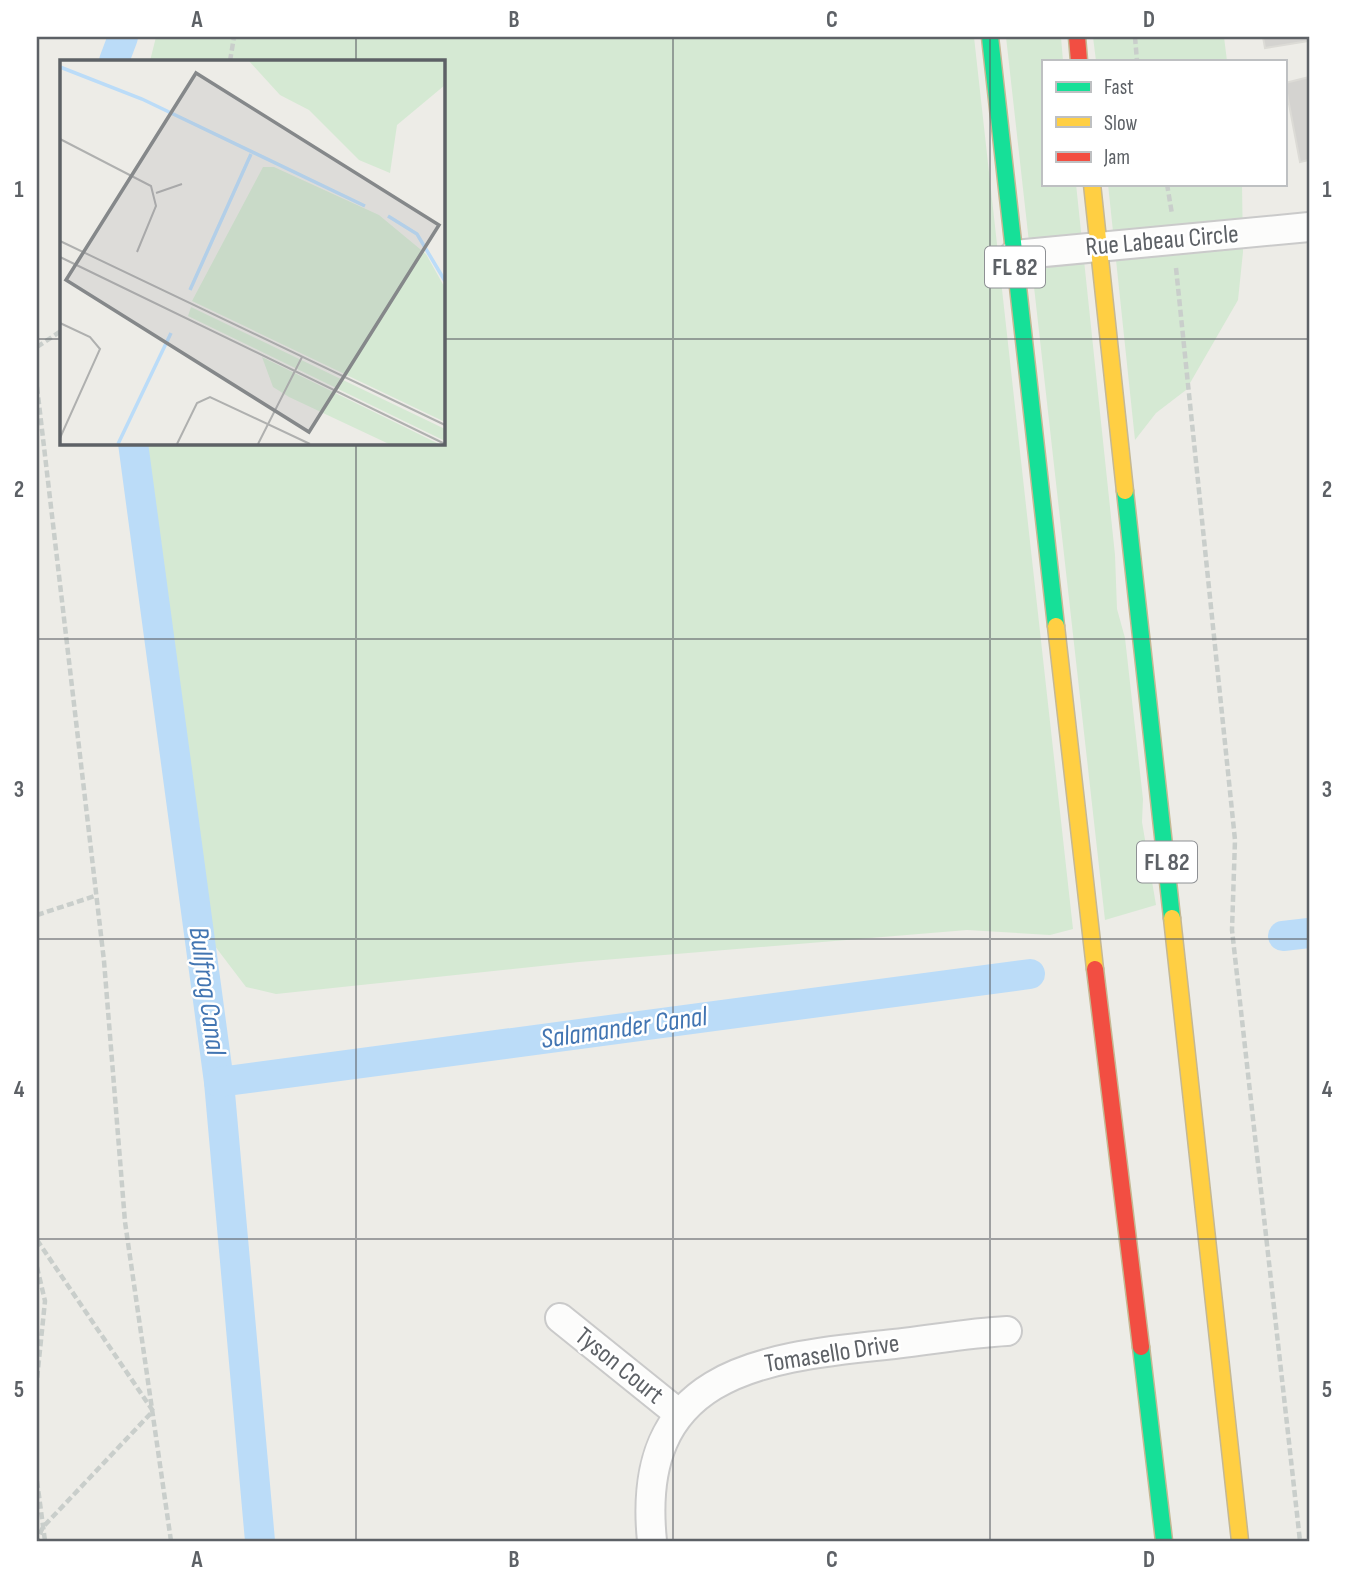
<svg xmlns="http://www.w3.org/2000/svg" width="1346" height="1578" font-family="'Sofia Sans Condensed',sans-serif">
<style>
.green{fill:#d5e9d3}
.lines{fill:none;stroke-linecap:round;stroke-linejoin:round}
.canal{stroke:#bbdcf8;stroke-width:30}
.building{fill:#d4d3d0;stroke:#dcdbd6;stroke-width:2}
.street-casing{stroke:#cacaca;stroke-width:32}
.fast-casing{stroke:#c5b893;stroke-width:19}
.slow-casing{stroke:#c5b893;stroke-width:19}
.jam-casing{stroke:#c5b893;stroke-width:19}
.path{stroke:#c9cecb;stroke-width:4.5;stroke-dasharray:7 3.5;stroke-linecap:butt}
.street{stroke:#fcfcfb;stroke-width:28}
.fast{stroke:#16e098;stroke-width:16}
.slow{stroke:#ffcf43;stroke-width:16}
.jam{stroke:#f24e42;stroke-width:16}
.grid{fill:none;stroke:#5d6166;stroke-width:2;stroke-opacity:0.55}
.labels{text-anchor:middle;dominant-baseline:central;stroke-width:5;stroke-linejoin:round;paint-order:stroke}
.shield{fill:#fff;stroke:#8e9094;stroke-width:2}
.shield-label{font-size:24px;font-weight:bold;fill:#5d6166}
.street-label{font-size:26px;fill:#5d6166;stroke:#fff}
.water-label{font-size:28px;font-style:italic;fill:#4275b2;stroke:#fff}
.inset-river{fill:none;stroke:#bbdcf8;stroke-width:3.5}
.inset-road{fill:none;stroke:#afb0af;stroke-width:2}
.view{fill:#85888a;fill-opacity:0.15;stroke:#85888a;stroke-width:3.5}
.inset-edge{fill:none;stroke:#5d6166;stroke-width:3.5}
.neatline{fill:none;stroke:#5d6166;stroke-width:2.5}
.grid-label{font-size:23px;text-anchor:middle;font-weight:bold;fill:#5d6166}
</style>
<rect width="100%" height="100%" fill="#edece7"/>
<!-- green -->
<g class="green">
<path d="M156,37H974L1073,929L1050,935L967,930L579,962L276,994L246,987L208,937L146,443H443V61H150Z"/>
<path d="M1006,37H1061L1063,61H1043V184H1076L1115,555L1117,609L1125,638L1143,799L1142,822L1156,905L1105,920Z"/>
<path d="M1093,37H1224L1227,61H1096Z"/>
<path d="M1108,184H1242L1243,252L1238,300L1186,390L1156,413L1135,440Z"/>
</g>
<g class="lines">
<!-- canal -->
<g class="canal">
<path d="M114,61L123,37"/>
<path d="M133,443L219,1082L260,1541"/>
<path d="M1283,936L1309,933"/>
<path d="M219,1082L1030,974"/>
</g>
</g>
<!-- building -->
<g class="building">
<path d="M1263,37H1309V41L1265,48Z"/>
<path d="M1309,77V160L1300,162L1285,83Z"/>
</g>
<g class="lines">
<defs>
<g id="street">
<path d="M1014,255L1309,227"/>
<path d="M560,1318L678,1413"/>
<path d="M652,1541C635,1375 755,1358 885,1345C926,1341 966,1333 1007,1331"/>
</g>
<g id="fast">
<path d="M990,37L1056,626"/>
<path d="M1125,491L1172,918"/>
<path d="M1141,1347L1164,1541"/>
</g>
<g id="slow">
<path d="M1092,184L1125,491"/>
<path d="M1056,626L1095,969"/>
<path d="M1172,918L1240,1541"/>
</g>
<g id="jam">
<path d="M1077,37L1079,61"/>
<path d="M1095,969L1141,1347"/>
</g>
</defs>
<!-- street casing -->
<use href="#street" class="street-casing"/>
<!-- fast casing -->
<use href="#fast" class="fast-casing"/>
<!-- slow casing -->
<use href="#slow" class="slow-casing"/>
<!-- jam casing -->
<use href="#jam" class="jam-casing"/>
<!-- path -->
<g class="path">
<path d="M1135,37L1137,61"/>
<path d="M230,61L234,37"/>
<path d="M1167,184L1172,214"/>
<path d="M1176,268L1235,840L1232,930L1300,1541"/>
<path d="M37,347L61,331"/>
<path d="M37,387L104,961L125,1222L171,1541"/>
<path d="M37,915L95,896"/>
<path d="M37,1240L153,1411L43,1527L37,1540"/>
<path d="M37,1267L45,1301L37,1379"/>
<path d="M37,1481L45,1541"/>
</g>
<!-- street -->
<use href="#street" class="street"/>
<!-- fast -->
<use href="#fast" class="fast"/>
<!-- slow -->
<use href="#slow" class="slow"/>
<!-- jam -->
<use href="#jam" class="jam"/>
</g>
<!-- grid -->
<path class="grid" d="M356,37V61M673,37V1541M990,37V1541M37,339H61M443,339H1309M356,443V1541M37,639H1309M37,939H1309M37,1239H1309"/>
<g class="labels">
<!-- shield labels -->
<g class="shield">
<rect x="985" y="246.5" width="60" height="41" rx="5"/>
<rect x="1137" y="841.5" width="60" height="41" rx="5"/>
</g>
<g class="shield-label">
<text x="1015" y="267">FL 82</text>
<text x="1167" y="862">FL 82</text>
</g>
<!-- street labels -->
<g class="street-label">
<text transform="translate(1162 241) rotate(-5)">Rue Labeau Circle</text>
<text transform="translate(832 1354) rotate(-9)">Tomasello Drive</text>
<text transform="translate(619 1366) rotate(39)">Tyson Court</text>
</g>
<!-- water labels -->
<g class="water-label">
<text transform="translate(207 991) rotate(82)">Bullfrog Canal</text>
<text transform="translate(624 1028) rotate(-8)">Salamander Canal</text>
</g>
</g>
<!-- overview -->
<g transform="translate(60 60)">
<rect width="385" height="385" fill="#edece7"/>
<path d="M189,1H385V25L337,65L330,113L299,100L249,50L220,35ZM203,107H214L319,155L366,194L385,228V362L132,241ZM131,247L385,369V381L128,256ZM202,297L379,384H329L229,337L213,327Z" fill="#d5e9d3"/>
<path class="inset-river" d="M0,7L82,39L305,146M328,156L357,174L385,221M130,230L191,94M58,384L111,273"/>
<path class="inset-road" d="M0,79L91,126L96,146L77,192M96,133L122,124M0,181L385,365M0,197L385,384M0,263L30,277L40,289L0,378M117,384L137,343L150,337L250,384M198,384L242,297"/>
<path class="view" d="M136,13L379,165L249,372L6,220Z"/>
<rect width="385" height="385" class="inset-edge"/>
</g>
<!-- border -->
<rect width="1346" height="1578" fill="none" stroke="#ffffff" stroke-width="77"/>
<!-- legend -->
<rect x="1042" y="60" width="245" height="126" fill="#ffffff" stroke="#bec0c2" stroke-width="2"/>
<rect x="1056" y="82" width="35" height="10" fill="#16e098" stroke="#bec0c2" stroke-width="2"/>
<text x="1104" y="94" font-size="21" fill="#5d6166">Fast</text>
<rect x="1056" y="117" width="35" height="10" fill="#ffcf43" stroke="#bec0c2" stroke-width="2"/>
<text x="1104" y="130" font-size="21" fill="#5d6166">Slow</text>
<rect x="1056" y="152" width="35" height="10" fill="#f24e42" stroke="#bec0c2" stroke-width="2"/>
<text x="1104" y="164" font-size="21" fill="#5d6166">Jam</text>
<rect x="38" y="38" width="1270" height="1502" class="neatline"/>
<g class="grid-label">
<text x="197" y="27">A</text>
<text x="514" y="27">B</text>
<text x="832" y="27">C</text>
<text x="1149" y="27">D</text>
<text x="19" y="197">1</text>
<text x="1327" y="197">1</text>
<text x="19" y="497">2</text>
<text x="1327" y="497">2</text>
<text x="19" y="797">3</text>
<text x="1327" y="797">3</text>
<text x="19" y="1097">4</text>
<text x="1327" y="1097">4</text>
<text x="19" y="1397">5</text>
<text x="1327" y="1397">5</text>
<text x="197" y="1567">A</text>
<text x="514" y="1567">B</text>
<text x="832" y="1567">C</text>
<text x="1149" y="1567">D</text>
</g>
</svg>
